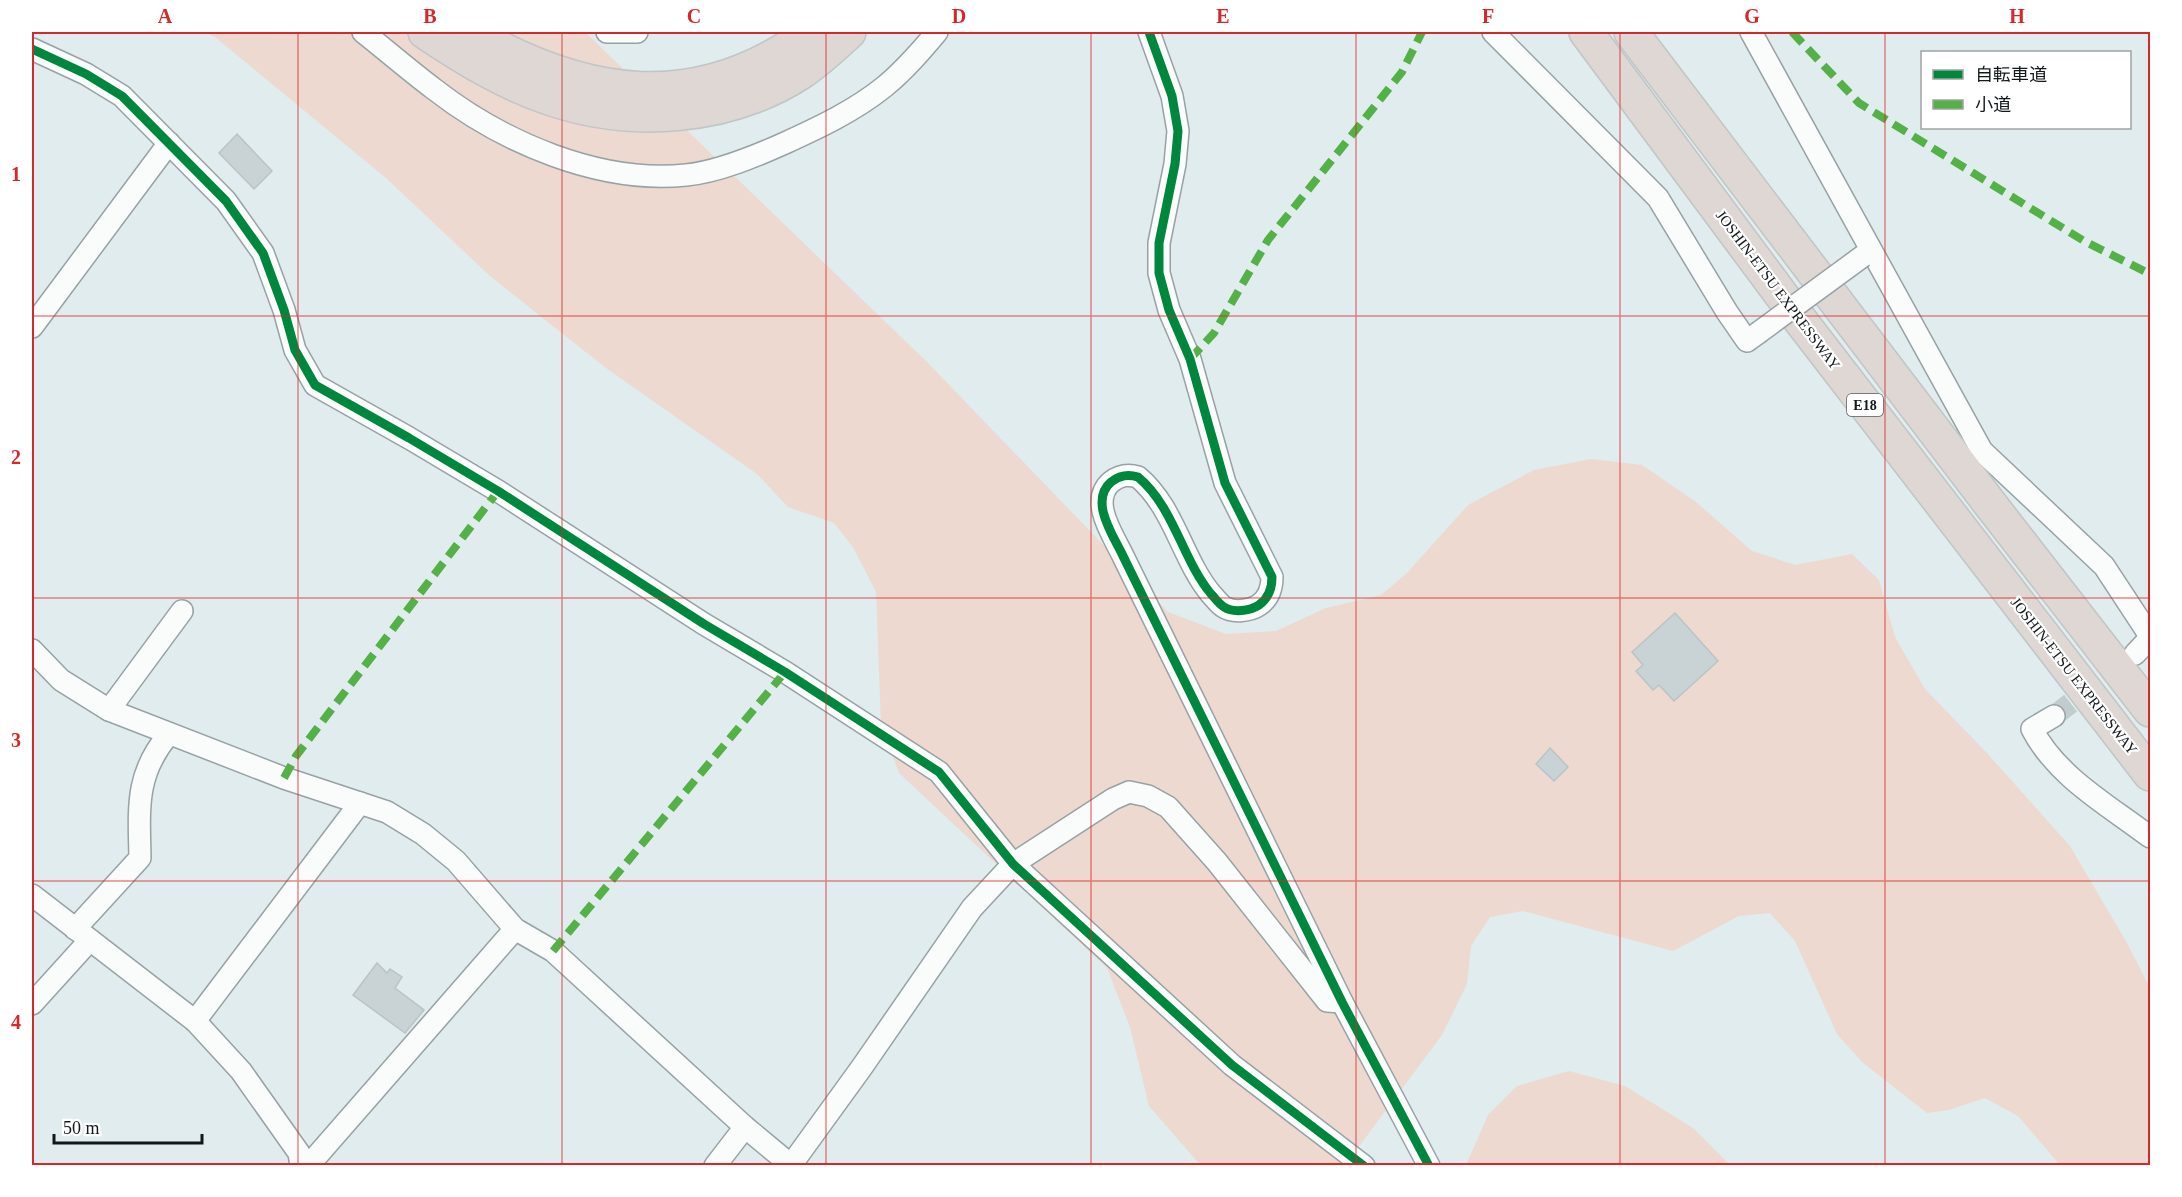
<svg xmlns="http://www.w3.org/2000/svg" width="2182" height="1197" font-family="'Times New Roman','Noto Sans JP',serif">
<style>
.green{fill:#edd9d0}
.building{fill:#c9d3d5;stroke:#bac3c5;stroke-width:1.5}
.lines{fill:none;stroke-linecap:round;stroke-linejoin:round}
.minor-tunnel{stroke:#c1ccce;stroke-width:21;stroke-dasharray:21 10;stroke-linecap:butt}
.minor-casing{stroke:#98a1a3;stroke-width:24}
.motorway-casing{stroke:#c0c5c6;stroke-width:36}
.minor{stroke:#fafcfc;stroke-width:21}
.motorway{stroke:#ded7d3;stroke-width:33}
.minor-bridge-casing{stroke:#98a1a3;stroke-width:24;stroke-linecap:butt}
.minor-bridge{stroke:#fafcfc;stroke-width:21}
.quiet{stroke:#54b145;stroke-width:8;stroke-dasharray:15 8;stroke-linecap:butt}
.cycleway-casing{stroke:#fff;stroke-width:13}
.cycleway{stroke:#00873e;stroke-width:9}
.grid{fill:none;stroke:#d62828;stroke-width:1.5;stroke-opacity:0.55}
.labels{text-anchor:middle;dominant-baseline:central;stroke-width:4.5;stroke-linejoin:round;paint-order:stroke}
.shield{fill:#fff;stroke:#585d5f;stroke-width:1.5}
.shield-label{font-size:14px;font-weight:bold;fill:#11181a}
.street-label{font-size:15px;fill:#11181a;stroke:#fff}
.neatline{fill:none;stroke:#d62828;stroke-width:2}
.grid-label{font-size:20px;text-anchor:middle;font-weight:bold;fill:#d62828}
</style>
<rect width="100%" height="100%" fill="#e0ecee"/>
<!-- green -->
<g class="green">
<path d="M204,32H585L928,363L1168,612L1226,634L1276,631L1326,608L1381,595L1407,573L1468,505L1534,470L1591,459L1642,465L1696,502L1752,551L1795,565L1852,554L1879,580L1895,637L1925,689L1986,752L2070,846L2127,943L2150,988V1165H2060L2018,1116L1985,1098L1949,1110L1927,1113L1862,1062L1837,1034L1795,941L1770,913L1739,916L1673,951L1523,911L1490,917L1471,946L1467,984L1442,1035L1360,1145L1336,1165H1203L1196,1160L1149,1106L1130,1027L1107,968L899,773L881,723L876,592L853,547L834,523L788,507L757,474L606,368L549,323L490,276L386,178L215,37Z"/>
<path d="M1569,1071L1625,1086L1693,1128L1730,1165H1466L1488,1115L1517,1086Z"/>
</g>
<!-- building -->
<g class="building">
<path d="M237,134L272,171L254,189L219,153Z"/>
<path d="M1675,613L1718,661L1674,701L1659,685L1653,690L1636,671L1643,665L1632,652Z"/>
<path d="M1550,748L1568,767L1554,781L1536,764Z"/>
<path d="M377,963L387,973L390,969L402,977L395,988L424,1010L405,1033L353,995Z"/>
</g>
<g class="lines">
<!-- minor-tunnel -->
<path class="minor-tunnel" d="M2054,716L2125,661"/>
<defs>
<g id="minor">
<path d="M363,32C387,51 410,71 434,89C502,142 599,184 686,175C718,172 756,156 785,143C820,127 854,111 884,87C904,71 921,51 937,32"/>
<path d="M607,32H637"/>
<path d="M1149,32L1172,96L1178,131L1175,164L1159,243V273L1169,310L1190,359L1225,483L1272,577C1272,588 1269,598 1259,605C1250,611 1233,613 1224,607C1219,604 1215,598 1211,594C1182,559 1174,507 1138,477C1128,474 1120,475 1111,482C1089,501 1113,535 1123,556L1342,1002L1429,1166"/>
<path d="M1493,32L1658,198L1727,312L1747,341L1758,333"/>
<path d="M1751,32L1982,451L2104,566L2150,636"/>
<path d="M32,49L86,74L122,96L226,201L263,253L284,310L295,350L315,385L409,438L498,491L704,624L785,672L939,772L1013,864L1232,1065L1364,1166"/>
<path d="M32,327L169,143"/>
<path d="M32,650L61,680L109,710L284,778L387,812L423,834L456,861L515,929L553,951L745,1127L792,1166"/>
<path d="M2135,654L2150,638"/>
<path d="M109,710L182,611"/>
<path d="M2054,716L2032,729C2057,777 2108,805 2150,837"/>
<path d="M32,895L195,1021L241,1071L299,1153L301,1166"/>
<path d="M75,929L140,858C139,808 135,774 169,734"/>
<path d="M32,1004L90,940"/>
<path d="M195,1021L360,803"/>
<path d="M791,1165L862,1067L972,908L1013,864L1113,799L1129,792L1148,796L1168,807L1217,862L1327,1001L1342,1002"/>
<path d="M311,1166L315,1158L515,929"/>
<path d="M715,1166L745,1127"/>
</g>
<g id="motorway">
<path d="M425,32C464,58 504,83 549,98C630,126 727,120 800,73C818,61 834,46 849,32"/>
<path d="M470,32C586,99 697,116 811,32"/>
<path d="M1586,32L1797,316L2150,774"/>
<path d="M1631,32L1987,500L2150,710"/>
</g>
</defs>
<!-- minor casing -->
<use href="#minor" class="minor-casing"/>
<!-- motorway casing -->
<use href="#motorway" class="motorway-casing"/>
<!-- minor -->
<use href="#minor" class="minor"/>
<!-- motorway -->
<use href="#motorway" class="motorway"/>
<defs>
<path id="minor-bridge" d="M1758,333L1863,256"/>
</defs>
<!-- minor-bridge casing -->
<use href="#minor-bridge" class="minor-bridge-casing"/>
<!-- minor-bridge -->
<use href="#minor-bridge" class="minor-bridge"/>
<!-- quiet -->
<g class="quiet">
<path d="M1792,32L1859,103L2084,241L2150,274"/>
<path d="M1190,359L1214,333L1268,240L1402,72L1422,32"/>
<path d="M284,778L296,756L498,491"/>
<path d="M553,951L785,672"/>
</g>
<defs>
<g id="cycleway">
<path d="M1149,32L1172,96L1178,131L1175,164L1159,243V273L1169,310L1190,359L1225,483L1272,577C1272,588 1269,598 1259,605C1250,611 1233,613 1224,607C1219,604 1215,598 1211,594C1182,559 1174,507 1138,477C1128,474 1120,475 1111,482C1089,501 1113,535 1123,556L1342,1002L1429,1166"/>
<path d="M32,49L86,74L122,96L226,201L263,253L284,310L295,350L315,385L409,438L498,491L704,624L785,672L939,772L1013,864L1232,1065L1364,1166"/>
</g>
</defs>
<!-- cycleway casing -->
<use href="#cycleway" class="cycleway-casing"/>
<!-- cycleway -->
<use href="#cycleway" class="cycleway"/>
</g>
<!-- grid -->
<path class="grid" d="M298,32V1166M562,32V1166M826,32V1166M1091,32V1166M1356,32V1166M1620,32V1166M1885,32V1166M32,316H2150M32,598H2150M32,881H2150"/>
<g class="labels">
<!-- shield labels -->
<rect class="shield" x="1847" y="394" width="36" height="22" rx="4.5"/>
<g class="shield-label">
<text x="1865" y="405">E18</text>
</g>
<!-- street labels -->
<g class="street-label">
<text transform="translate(1778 290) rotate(53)">JOSHIN-ETSU EXPRESSWAY</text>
<text transform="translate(2074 676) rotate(52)">JOSHIN-ETSU EXPRESSWAY</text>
</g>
</g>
<!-- border -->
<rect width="2182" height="1197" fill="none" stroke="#ffffff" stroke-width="66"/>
<!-- legend -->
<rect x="1921" y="51" width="210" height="78" fill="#ffffff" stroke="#a0a3a3" stroke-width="1.5"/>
<rect x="1933" y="70" width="30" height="9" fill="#00873e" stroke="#a0a3a3" stroke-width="1.5"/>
<text x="1975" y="81" font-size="18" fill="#11181a">自転車道</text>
<rect x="1933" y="100" width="30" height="9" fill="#54b145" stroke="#a0a3a3" stroke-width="1.5"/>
<text x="1975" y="111" font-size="18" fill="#11181a">小道</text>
<!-- scale -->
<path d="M54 1134v9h148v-9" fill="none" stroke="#11181a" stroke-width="3"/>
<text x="63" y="1134" font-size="18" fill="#11181a" stroke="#ffffff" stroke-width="4.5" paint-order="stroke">50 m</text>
<rect x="33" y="33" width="2116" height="1131" class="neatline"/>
<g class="grid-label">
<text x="165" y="23">A</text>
<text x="430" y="23">B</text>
<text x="694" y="23">C</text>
<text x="959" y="23">D</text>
<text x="1223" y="23">E</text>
<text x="1488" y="23">F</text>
<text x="1752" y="23">G</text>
<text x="2017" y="23">H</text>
<text x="16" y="181">1</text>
<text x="16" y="464">2</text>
<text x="16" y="747">3</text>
<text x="16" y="1029">4</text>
</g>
</svg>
